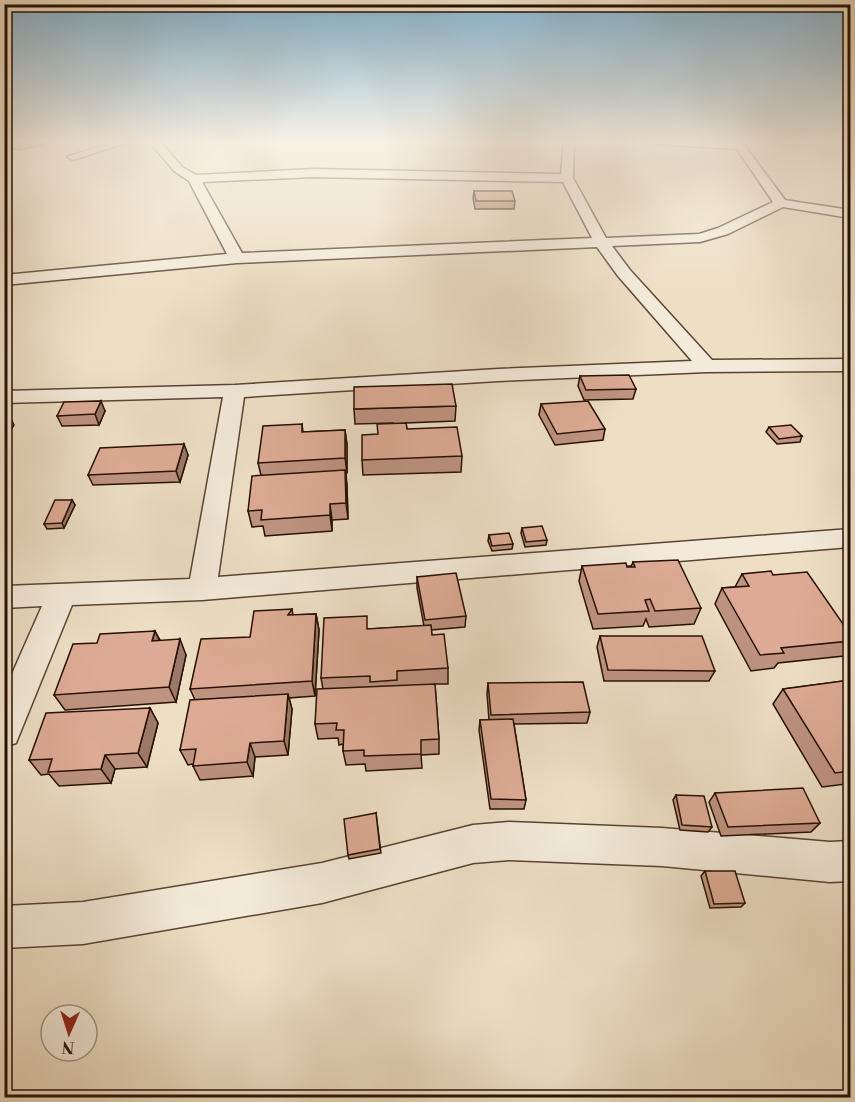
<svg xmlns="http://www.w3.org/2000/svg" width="855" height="1102" font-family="'Libre Bodoni',serif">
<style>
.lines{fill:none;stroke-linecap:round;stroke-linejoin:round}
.minor-casing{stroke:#584434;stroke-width:3}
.minor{fill:#f3ead9;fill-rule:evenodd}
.wall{fill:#be9380;stroke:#271004;stroke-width:1.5}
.shaded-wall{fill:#9b7868;stroke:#271004;stroke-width:1.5}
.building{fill:#ddab95;stroke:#271004;stroke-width:1.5}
</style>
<rect width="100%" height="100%" fill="#eddec4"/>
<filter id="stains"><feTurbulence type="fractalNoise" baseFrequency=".00333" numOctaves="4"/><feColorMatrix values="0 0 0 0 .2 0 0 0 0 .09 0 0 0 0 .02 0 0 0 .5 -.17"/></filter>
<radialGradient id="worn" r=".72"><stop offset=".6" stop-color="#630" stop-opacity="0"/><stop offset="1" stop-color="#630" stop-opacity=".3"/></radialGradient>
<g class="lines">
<defs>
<g id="minor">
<path d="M115,141H132L73,160L67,157Z"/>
<path d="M149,141H160L182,167L196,175L313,169L561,174L564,141H574L573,178L606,238L699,234L718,228L773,202L737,149L657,144L652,141H745V146L785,200L850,210V218L783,207L728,234L700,242L612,246L630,270L712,360L850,359V371L707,372L498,381L244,397L218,577L850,529V547L202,600L72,605L16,743L4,747V692L42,606L4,608V586L190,579L223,397L4,403V391L235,385L498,369L692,361L618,276L597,247L237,263L4,285V275L227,254L189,181L174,171ZM313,177L563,182L592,238L242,253L202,182Z"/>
<path d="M509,822L662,828L830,842L850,841V881L830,882L662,866L509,860L473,863L322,903L83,944L4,948V906L83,902L322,863L473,825Z"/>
</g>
</defs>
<!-- minor casing -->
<use href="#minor" class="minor-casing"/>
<!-- minor -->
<use href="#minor" class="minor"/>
</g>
<!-- wall -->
<g class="wall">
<path d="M6,141H54L20,150L9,148Z"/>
<path d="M474,191L515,201L514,209H475L473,198Z"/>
<path d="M580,376L636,389L633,399L584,400L578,386Z"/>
<path d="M541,404L605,429L603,440L555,445L539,415Z"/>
<path d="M456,406L455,421L406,423L407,429L462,456L461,472L363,475L362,460L378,434L392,423L355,424L354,409Z"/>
<path d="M105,411L99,425L62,426L57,416Z"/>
<path d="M302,424L303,432L345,430L347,445V473L346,474L347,486L348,519L332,520V531L265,536L263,526L252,527L248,511L261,475L258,463Z"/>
<path d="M769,427L802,436L800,442L777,444L766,432Z"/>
<path d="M188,455L180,482L93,485L88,475Z"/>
<path d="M72,500L75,505L64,528L47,529L44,524Z"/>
<path d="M522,528L547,540L546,545L525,547L521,533Z"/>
<path d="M489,535L513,544L512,549L492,551L488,541Z"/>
<path d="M633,562L701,608L694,624L649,627L646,619L643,626L593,629L579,581L582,566L631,567Z"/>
<path d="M742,574L773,575L850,634V647L844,656L778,663L774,668L751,671L715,604L722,588L735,587Z"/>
<path d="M417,577L466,616L465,627L431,630L432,635L448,668V684H435L439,739V754L421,755L422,768L366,771L365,764L346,765L343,751V744L339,745L338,738L318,739L315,724L323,689L321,678L369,629L424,626L417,588Z"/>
<path d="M292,609L293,615L316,614L319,630L315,696L289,698L292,709L288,755L255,757L253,776L200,780L193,766V764L188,765L180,750L195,700L190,689L250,637Z"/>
<path d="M155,631L160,640L186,655L176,702L65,710L54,695L97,643Z"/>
<path d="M600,636L715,671L709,681H604L597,647Z"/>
<path d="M850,680V792L846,784L822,787L773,704L783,689Z"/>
<path d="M488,683L590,712L587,723L514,724L526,800L524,809H490L479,730L480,720H489L487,694Z"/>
<path d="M150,708L158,723L147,767L115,769L111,783L59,786L49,774L41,775L29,760Z"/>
<path d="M715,793L820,823L811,832L721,836L709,802Z"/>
<path d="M676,795L712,827L708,832L680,830L673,800Z"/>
<path d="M376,813L381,853L349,859L348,855Z"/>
<path d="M705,871L745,903L741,907L710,908L701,876Z"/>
</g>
<!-- shaded-wall -->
<g class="shaded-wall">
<path d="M27,141H54L20,150L17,144Z"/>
<path d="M101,401L105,411L99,425L95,414Z"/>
<path d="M9,415L14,425L4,441V422Z"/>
<path d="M345,430L347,445V473L345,458Z"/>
<path d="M184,444L188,455L180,482L176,471Z"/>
<path d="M345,470L347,486L348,519L346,503Z"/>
<path d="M72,500L75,505L64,528L62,523Z"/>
<path d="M330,504L332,520V531L330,515Z"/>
<path d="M316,614L319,630L315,696L312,681Z"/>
<path d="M155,631L162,646L152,641Z"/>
<path d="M180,639L186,655L176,702L169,687Z"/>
<path d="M4,651L10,658L4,669Z"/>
<path d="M288,694L292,709L288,755L284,741Z"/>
<path d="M150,708L158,723L147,767L138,753Z"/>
<path d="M250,743L255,757L253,776L247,762Z"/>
<path d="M105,755L115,769L111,783L101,769Z"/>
</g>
<!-- building -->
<g class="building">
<path d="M7,141H27L17,144Z"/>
<path d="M474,191H512L515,201H476Z"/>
<path d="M629,375L636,389L586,390L580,376Z"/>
<path d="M452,384L456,406L354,409V387Z"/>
<path d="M101,401L95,414L57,416L64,402Z"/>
<path d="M588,401L605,429L557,434L541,404Z"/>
<path d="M4,415H9L4,422Z"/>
<path d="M406,423L407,429L457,427L462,456L362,460V435L378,434L377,424Z"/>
<path d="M302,424V432L345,430V458L258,463L263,426Z"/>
<path d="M791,425L802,436L779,439L769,427Z"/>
<path d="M184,444L176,471L88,475L100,448Z"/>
<path d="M345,470L346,503L330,504V515L261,520L262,510L248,511L252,476Z"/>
<path d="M55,500H72L62,523L44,524Z"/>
<path d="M542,526L547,540L526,542L522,528Z"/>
<path d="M509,533L513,544L492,546L489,535Z"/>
<path d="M678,560L701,608L655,611L650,599L645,600L649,611L598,614L582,566L626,563L627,567H635L633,562Z"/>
<path d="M771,571L773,575L807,572L850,634V641L781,648L784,653L760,655L722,588L749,586L742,574Z"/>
<path d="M456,573L466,616L425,620L417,577Z"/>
<path d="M292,609L288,615L316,614L312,681L190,689L201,639L250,637L254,611Z"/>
<path d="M367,616V629L431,625L432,635L444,634L448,668L397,671V680L370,682V676L321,678L324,618Z"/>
<path d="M155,631L152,641L180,639L169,687L54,695L73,644L97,643L100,634Z"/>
<path d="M600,636H702L715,671L608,670Z"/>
<path d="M850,680V771L835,773L783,689Z"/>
<path d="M583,682L590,712L491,715L488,683Z"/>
<path d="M435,684L439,739L421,740V754L364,756V750L343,751L344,730H336L337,723L315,724L317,689Z"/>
<path d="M288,694L284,741L250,743L247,762L193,766L196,749L180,750L190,700Z"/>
<path d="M150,708L138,753L105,755L101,769L48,772L52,759L29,760L46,713Z"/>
<path d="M513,719L526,800L491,799L480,720Z"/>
<path d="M803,788L820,823L728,827L715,793Z"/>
<path d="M676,795L704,796L712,827L682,825Z"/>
<path d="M376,813L380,849L348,855L344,819Z"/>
<path d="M705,871H735L745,903L714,904Z"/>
</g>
<!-- sky -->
<linearGradient id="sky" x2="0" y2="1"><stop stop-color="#88b7d4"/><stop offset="0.48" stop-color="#f7f0e4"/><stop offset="1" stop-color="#f7f0e4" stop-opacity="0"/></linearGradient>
<rect width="855" height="295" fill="url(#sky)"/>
<!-- margin -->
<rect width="855" height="1102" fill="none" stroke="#eddec4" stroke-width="24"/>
<rect x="6" y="6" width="843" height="1090" fill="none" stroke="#271004" stroke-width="3"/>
<rect x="12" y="12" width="831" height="1078" fill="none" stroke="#271004" stroke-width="1.5"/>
<!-- north arrow -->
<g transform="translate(69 1033) rotate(183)"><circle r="28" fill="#f3ead9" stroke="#a19384" stroke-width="1.5"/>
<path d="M0-4.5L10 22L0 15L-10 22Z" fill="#8f2418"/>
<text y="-9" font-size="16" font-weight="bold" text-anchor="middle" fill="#271004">N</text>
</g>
<rect width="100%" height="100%" filter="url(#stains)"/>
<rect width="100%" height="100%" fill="url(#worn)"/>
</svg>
